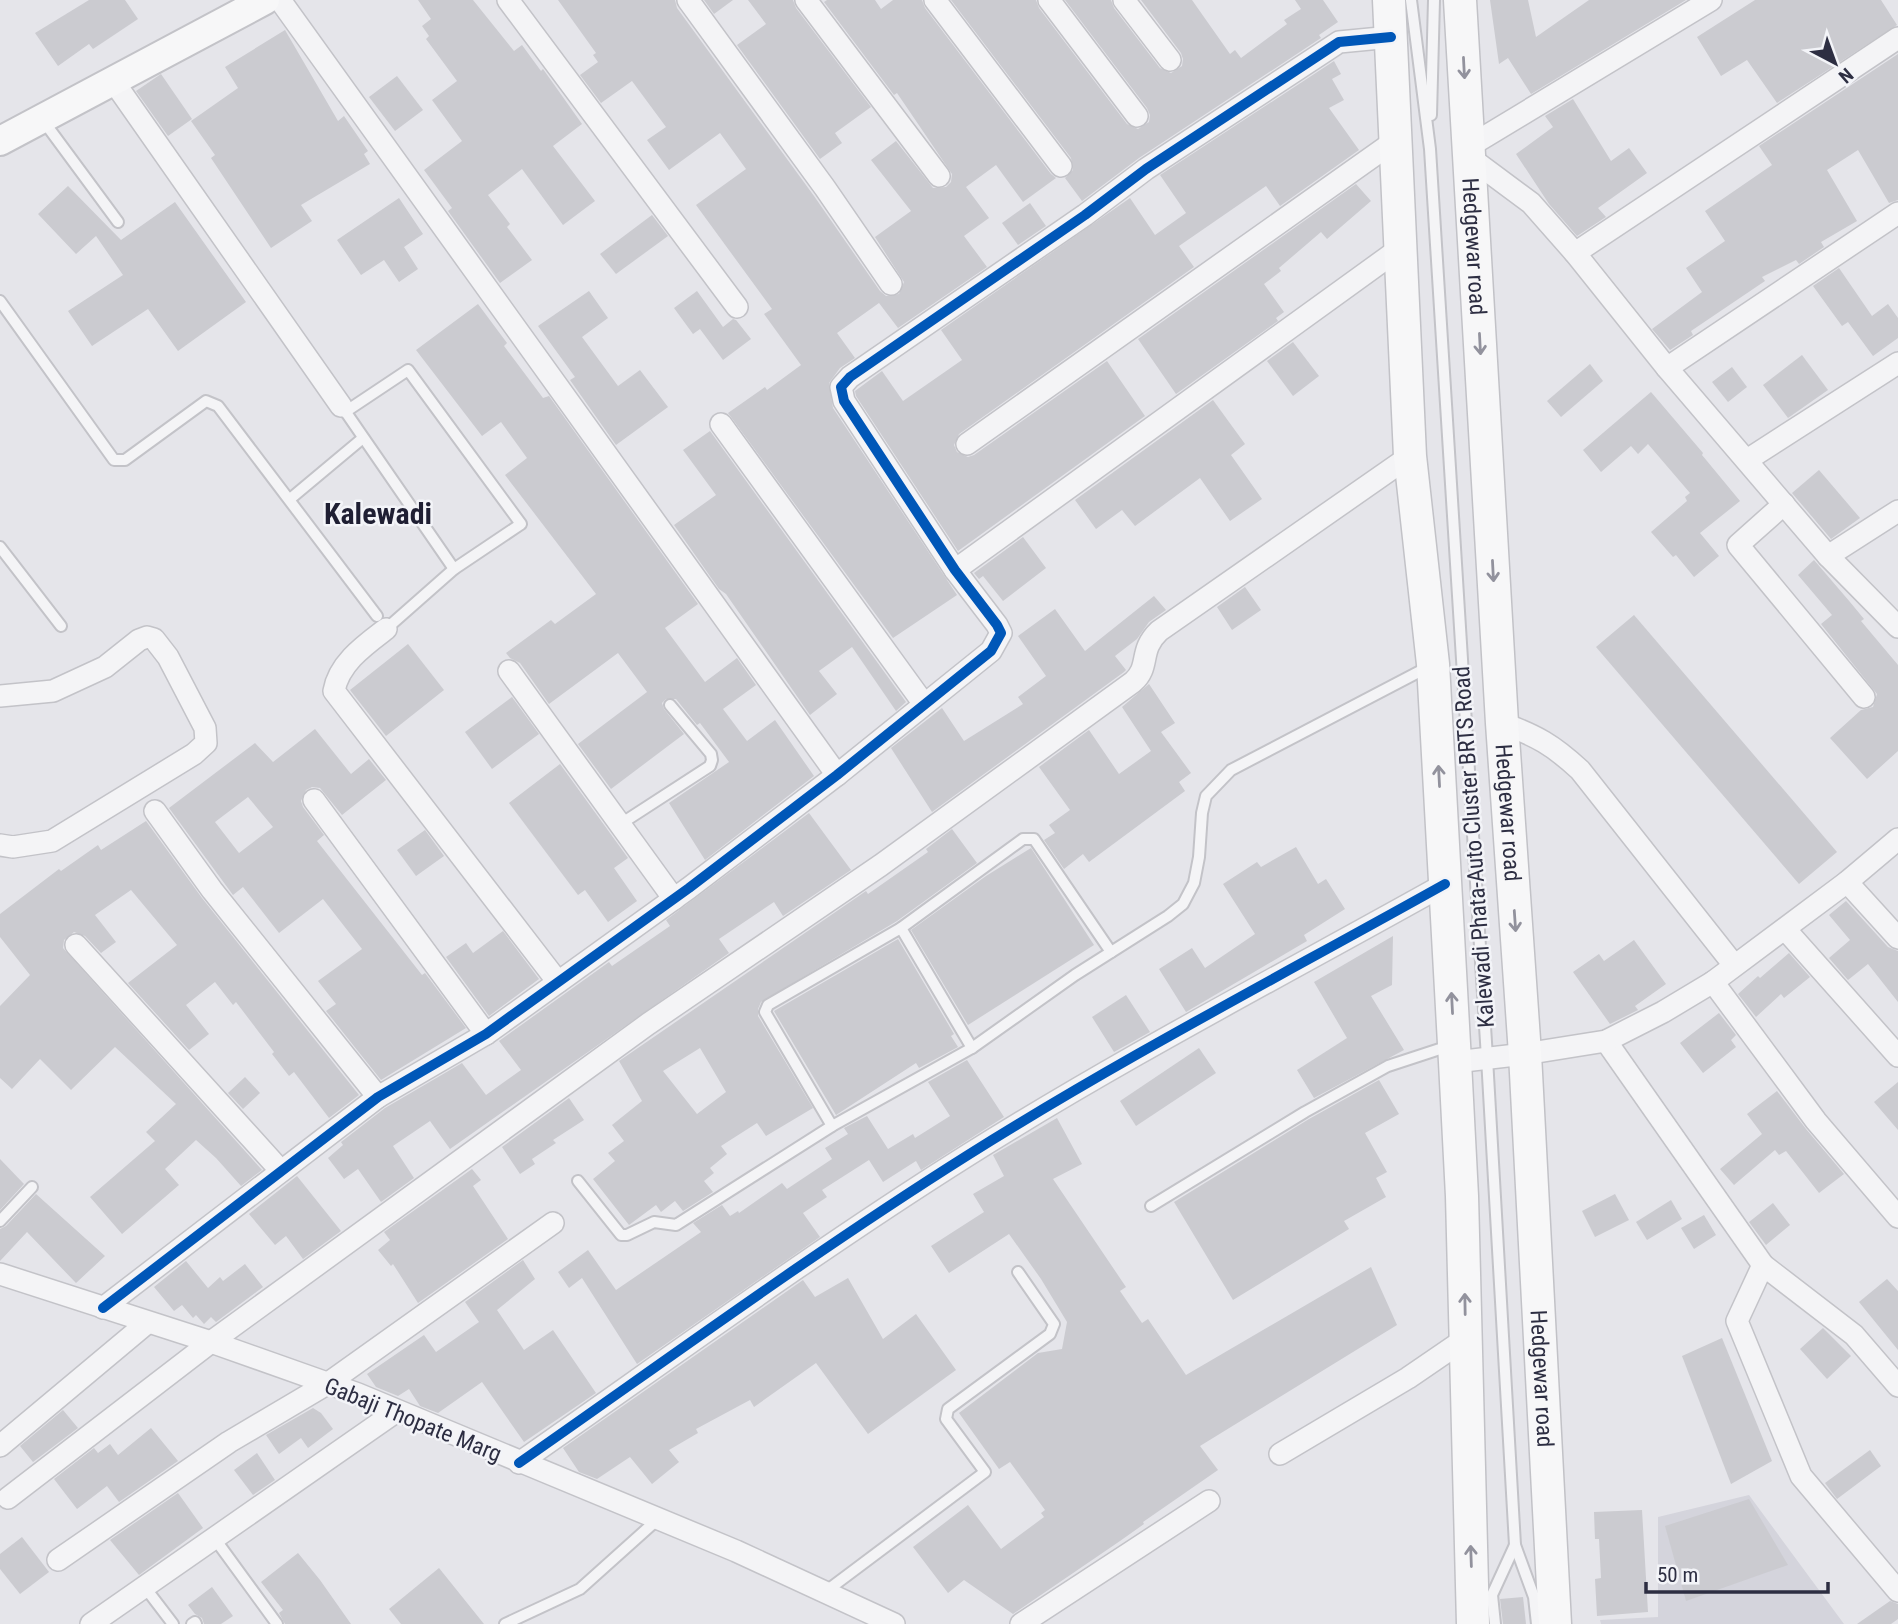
<svg xmlns="http://www.w3.org/2000/svg" width="1898" height="1624" font-family="'Roboto Condensed',sans-serif">
<style>
.built{fill:#d4d4dc}
.building{fill:#cbcbd0;fill-rule:evenodd}
.lines{fill:none;stroke-linecap:round;stroke-linejoin:round}
.service-casing{stroke:#c3c3c8;stroke-width:14}
.minor-casing{stroke:#c3c3c8;stroke-width:24}
.secondary-casing{stroke:#c3c3c8;stroke-width:32}
.primary-casing{stroke:#c2c2c7;stroke-width:35}
.service{stroke:#f4f4f6;stroke-width:10}
.minor{stroke:#f4f4f6;stroke-width:21}
.secondary{stroke:#f7f7f8;stroke-width:28}
.primary{stroke:#f7f7f8;stroke-width:32}
.cycleway-casing{stroke:#f3f4f8;stroke-width:15}
.cycleway{stroke:#0057b8;stroke-width:10}
.oneway{stroke:#92929d}
.labels{text-anchor:middle;dominant-baseline:central;stroke-width:5;stroke-linejoin:round;paint-order:stroke}
.street-label{font-size:23px;fill:#2d2e42;stroke:#f3f4f8}
.district-label{font-size:30px;font-weight:bold;fill:#1f1f33;stroke:#f3f4f8}
</style>
<rect width="100%" height="100%" fill="#e5e5ea"/>
<!-- built -->
<path class="built" d="M1749,1495L1844,1624H1601L1600,1620L1658,1617V1517Z"/>
<!-- building -->
<g class="building">
<path d="M89,0H125L138,19L93,49L89,44L58,66L35,33Z"/>
<path d="M418,0H473L514,51L522,45L541,71L543,69L582,124L553,146L595,201L563,225L522,169L488,195L510,224L507,227L532,260L500,283L448,211L452,208L424,170L462,141L432,100L457,81L426,39L429,36L422,26L431,19Z"/>
<path d="M558,0H675L677,8L814,196L880,291L886,296L899,294L904,282L875,237L911,211L871,160L896,141L933,188L946,187L951,182L952,174L897,93L894,95L824,2L827,0H875L881,9L893,0H922L925,8L1051,174L1056,178L1023,202L996,165L966,187L989,218L964,236L987,267L898,328L879,303L837,333L855,358L840,368L829,383L833,408L957,595L893,638L728,413L765,387L767,390L801,365L764,314L772,309L696,205L746,169L720,133L669,170L647,140L666,127L632,81L601,103L580,75L598,62L593,55L596,53Z"/>
<path d="M704,0H733L714,14Z"/>
<path d="M748,0H793L796,8L871,107L835,133L842,143L820,159L737,45L766,24Z"/>
<path d="M951,0H1036L1039,8L1127,124L1138,129L1149,122L1150,115L1147,108L1065,0H1111L1114,8L1160,68L1171,73L1182,66L1183,59L1181,53L1141,0H1192L1230,54L1235,50L1241,58L1287,24L1284,20L1301,9L1295,0H1323L1338,22L1319,35L1321,38L1139,158L1082,201L1065,178L1073,170L1071,158Z"/>
<path d="M1490,0H1528L1536,37L1589,0H1686L1531,94L1508,58L1499,64Z"/>
<path d="M1755,0H1881L1897,25L1777,103L1747,60L1721,76L1697,37Z"/>
<path d="M285,30L338,121L344,116L368,151L364,154L370,164L301,205L312,221L271,248L211,158L215,155L191,121L238,88L225,67Z"/>
<path d="M1898,54V200L1889,203L1858,150L1827,170L1857,221L1821,242L1824,247L1799,264L1796,260L1762,277L1765,281L1691,331L1693,335L1670,350L1652,329L1702,292L1686,268L1725,241L1705,211L1772,165L1759,146Z"/>
<path d="M1334,61L1341,74L1332,79L1344,100L1329,108L1359,150L1280,206L1266,186L1179,246L1194,267L959,434L954,445L957,452L968,457L974,455L1107,361L1145,416L958,551L856,396L855,391L882,371L903,401L962,360L941,330L1130,198L1155,235L1186,213L1160,175Z"/>
<path d="M161,74L192,119L168,136L136,91Z"/>
<path d="M397,76L423,110L395,131L369,97Z"/>
<path d="M1573,99L1611,161L1629,148L1647,173L1598,208L1606,217L1577,236L1549,204L1516,154L1553,127L1545,116Z"/>
<path d="M1356,184L1371,201L1327,239L1321,232L1279,268L1281,271L1264,284L1284,312L1276,318L1278,321L1176,394L1138,339Z"/>
<path d="M68,186L121,240L175,202L246,302L178,351L148,309L92,346L68,311L123,275L96,236L76,254L38,214Z"/>
<path d="M399,198L423,234L404,247L418,269L399,282L384,260L361,275L337,240Z"/>
<path d="M1030,203L1046,226L1018,245L1002,223Z"/>
<path d="M652,215L668,236L616,274L600,254Z"/>
<path d="M1839,268L1872,316L1888,304L1898,318V338L1873,356L1848,322L1842,326L1813,286Z"/>
<path d="M589,291L608,318L582,337L618,386L640,370L668,407L616,445L570,380L575,377L538,326Z"/>
<path d="M697,291L723,327L733,319L736,320L751,339L723,360L700,329L693,334L674,308Z"/>
<path d="M478,304L507,343L504,346L543,398L549,396L698,604L665,628L705,682L737,658L756,685L723,709L747,741L775,720L814,776L705,860L669,803L729,762L700,723L697,725L676,699H666L662,703L664,709L684,734L611,789L578,744L647,692L618,653L549,704L520,663L510,658L506,653L551,620L555,624L596,594L505,475L527,458L501,422L482,436L416,350Z"/>
<path d="M1293,342L1319,376L1293,396L1267,361Z"/>
<path d="M1802,355L1828,390L1788,418L1763,385Z"/>
<path d="M1590,364L1603,381L1561,417L1547,401Z"/>
<path d="M1732,367L1747,387L1728,402L1712,382Z"/>
<path d="M1651,392L1703,453L1702,455L1740,501L1700,533L1719,556L1694,577L1676,555L1673,557L1651,532L1687,501L1685,497L1690,493L1648,444L1638,454L1631,446L1601,472L1583,450Z"/>
<path d="M1213,400L1245,444L1231,455L1262,499L1230,521L1200,478L1135,526L1122,510L1096,529L1075,500Z"/>
<path d="M710,431L906,702L896,711L852,647L819,671L837,694L810,715L726,594L719,589L674,525L716,495L683,450Z"/>
<path d="M1819,470L1860,518L1831,539L1792,493Z"/>
<path d="M1023,537L1046,568L1003,601L983,576L979,579L974,573Z"/>
<path d="M1814,560L1850,602L1864,619L1861,621L1898,665V751L1867,779L1830,738L1861,710L1873,707L1877,694L1821,624L1832,615L1798,575Z"/>
<path d="M1245,587L1261,610L1232,630L1217,607Z"/>
<path d="M1154,596L1166,610L1149,622L1137,639L1115,656L1126,670L1124,672L932,812L891,748L942,708L964,741L1023,704L1018,697L1046,676L1018,636L1055,609L1085,651Z"/>
<path d="M1634,615L1837,852L1799,884L1596,647Z"/>
<path d="M408,644L444,690L386,736L350,690Z"/>
<path d="M1149,684L1175,723L1161,732L1191,773L1179,782L1185,791L1089,862L1083,854L1064,869L1044,840L1055,833L1049,825L1070,810L1039,767L1089,730L1119,774L1151,751L1122,707Z"/>
<path d="M512,697L539,734L492,769L465,732Z"/>
<path d="M315,729L351,774L369,759L386,780L342,815L320,788L312,787L306,790L301,801L303,807L324,835L317,841L422,975L425,973L466,1028L381,1080L326,1011L336,1004L318,981L362,949L323,899L279,933L243,887L233,895L169,808L255,743L273,762ZM248,797L273,827L239,853L215,822Z"/>
<path d="M560,764L628,858L614,868L637,901L608,922L585,890L578,895L509,803Z"/>
<path d="M809,813L851,870L783,916L774,902L719,939L729,953L450,1149L430,1121L393,1146L414,1178L381,1202L358,1169L344,1179L328,1158L343,1145L341,1142L385,1108L462,1063L486,1095L521,1070L499,1041L609,962L612,966L670,926L666,920Z"/>
<path d="M146,821L202,898L359,1095L329,1118L294,1072L289,1076L272,1054L274,1052L236,1002L233,1005L215,982L186,1005L209,1034L189,1050L128,983L177,945L131,890L95,915L116,942L101,953L85,936L74,932L64,940L63,948L262,1170L241,1186L216,1158L196,1140L165,1169L179,1185L122,1234L90,1197L155,1141L146,1132L176,1104L115,1047L71,1090L40,1059L12,1089L0,1078V1006L30,975L0,937V914L59,869L61,871L98,845L101,850Z"/>
<path d="M952,829L977,863L897,921L761,1002L758,1009V1016L813,1108L766,1136L757,1123L721,1146L727,1154L710,1168L714,1173L704,1181L713,1192L683,1211L675,1201L661,1212L656,1205L629,1225L593,1179L615,1161L608,1153L624,1141L612,1125L642,1101L619,1061L866,891L868,894L928,852L926,849ZM700,1048L726,1092L697,1114L663,1071Z"/>
<path d="M425,830L444,856L416,876L397,850Z"/>
<path d="M1296,847L1318,884L1326,879L1345,909L1304,935L1307,941L1186,1012L1159,969L1192,948L1205,968L1255,934L1223,884L1257,862L1261,867Z"/>
<path d="M1031,848L1094,945L968,1025L911,930L986,876Z"/>
<path d="M1846,901L1888,947L1898,951V1002L1868,964L1848,980L1829,958L1850,940L1829,915Z"/>
<path d="M503,931L539,979L489,1016L446,957L466,943L473,953Z"/>
<path d="M1393,936L1392,985L1371,996L1404,1050L1314,1098L1297,1070L1347,1038L1314,982Z"/>
<path d="M898,939L954,1034L951,1036L958,1047L919,1068L916,1063L836,1115L774,1011Z"/>
<path d="M1634,940L1666,984L1635,1006L1638,1010L1610,1024L1573,972L1599,954L1604,961Z"/>
<path d="M1789,953L1810,977L1784,998L1781,994L1756,1017L1738,994L1758,976L1760,978Z"/>
<path d="M1126,995L1150,1032L1114,1052L1092,1017Z"/>
<path d="M1719,1013L1736,1035L1731,1040L1736,1047L1703,1073L1680,1043Z"/>
<path d="M1199,1048L1216,1073L1136,1126L1120,1101Z"/>
<path d="M967,1060L1004,1117L921,1170L916,1161L883,1182L869,1160L822,1190L827,1197L803,1213L820,1237L637,1364L582,1278L569,1288L558,1272L588,1250L616,1290L701,1232L693,1223L722,1205L730,1216L738,1211L739,1213L782,1183L787,1189L832,1159L825,1148L848,1134L844,1128L867,1116L888,1149L913,1134L915,1138L950,1116L928,1082Z"/>
<path d="M245,1077L260,1093L243,1109L228,1093Z"/>
<path d="M1379,1080L1399,1114L1365,1133L1387,1172L1376,1178L1386,1197L1344,1221L1349,1229L1233,1300L1174,1202L1309,1119Z"/>
<path d="M1898,1082V1130L1874,1102Z"/>
<path d="M1777,1091L1806,1129L1844,1174L1819,1193L1786,1151L1779,1155L1775,1150L1734,1185L1720,1169L1762,1134L1747,1114Z"/>
<path d="M569,1098L584,1120L553,1140L556,1143L532,1159L535,1164L520,1174L502,1147Z"/>
<path d="M1057,1118L1082,1164L1053,1179L1126,1287L1120,1291L1142,1323L1148,1319L1186,1375L1371,1267L1397,1325L1200,1446L1218,1470L1143,1522L1144,1524L1120,1541L1013,1614L964,1580L948,1593L913,1547L968,1505L1001,1549L1044,1517L1041,1513L1045,1510L1010,1462L999,1469L959,1413L1038,1353L1062,1349L1067,1322L1041,1279L1009,1234L949,1273L931,1246L984,1212L973,1194L1004,1176L993,1155Z"/>
<path d="M0,1159L24,1184L0,1210Z"/>
<path d="M472,1169L481,1180L473,1186L508,1239L418,1303L393,1264L391,1266L378,1250L390,1240L384,1232Z"/>
<path d="M297,1176L341,1231L303,1259L286,1236L275,1245L249,1214Z"/>
<path d="M36,1194L105,1256L76,1283L27,1232L0,1261V1229L6,1226Z"/>
<path d="M1615,1194L1629,1220L1595,1237L1582,1211Z"/>
<path d="M1671,1200L1682,1219L1647,1240L1636,1222Z"/>
<path d="M1773,1203L1790,1225L1766,1245L1749,1222Z"/>
<path d="M1704,1215L1716,1235L1694,1249L1681,1228Z"/>
<path d="M523,1260L535,1279L497,1310L524,1350L553,1330L596,1393L524,1442L482,1382L438,1413L420,1406L409,1389L398,1396L376,1387L367,1374L424,1335L436,1352L479,1322L465,1302Z"/>
<path d="M186,1261L208,1288L220,1277L223,1281L245,1264L263,1287L216,1322L211,1317L204,1324L196,1315L193,1318L182,1305L174,1311L154,1287Z"/>
<path d="M848,1278L883,1339L916,1314L956,1370L868,1434L816,1363L754,1407L750,1400L696,1429L698,1433L669,1450L679,1462L652,1484L630,1457L597,1479L579,1472L563,1448L803,1280L815,1297Z"/>
<path d="M1887,1279L1898,1291V1350L1859,1302Z"/>
<path d="M1823,1328L1851,1356L1827,1379L1800,1349Z"/>
<path d="M1722,1338L1772,1461L1731,1484L1682,1356Z"/>
<path d="M313,1408L321,1413L333,1429L308,1448L301,1438L279,1454L266,1435Z"/>
<path d="M63,1410L78,1428L33,1462L20,1446Z"/>
<path d="M151,1428L178,1461L119,1502L107,1486L77,1509L54,1479L94,1448L98,1453L110,1444L118,1455Z"/>
<path d="M1870,1450L1881,1466L1837,1499L1825,1483Z"/>
<path d="M257,1453L275,1480L253,1495L234,1470Z"/>
<path d="M178,1493L203,1528L139,1575L110,1540Z"/>
<path d="M1749,1499L1788,1565L1686,1601L1665,1526Z"/>
<path d="M1642,1510L1648,1612L1597,1616L1595,1579L1601,1578L1599,1539H1595L1594,1512Z"/>
<path d="M22,1537L49,1572L20,1594L0,1569V1554Z"/>
<path d="M298,1553L320,1580L351,1624H285L279,1613L283,1610L261,1582Z"/>
<path d="M439,1568L484,1624H401L389,1609Z"/>
<path d="M212,1587L233,1616L221,1624H204L202,1618L195,1614L188,1605Z"/>
<path d="M1523,1597L1526,1624H1503L1500,1599Z"/>
<path d="M1890,1601L1898,1604V1619L1891,1624H1857Z"/>
</g>
<g class="lines">
<defs>
<g id="service">
<path d="M1411,0L1430,149L1487,1058L1515,1545L1534,1597L1537,1624"/>
<path d="M1431,115L1434,0"/>
<path d="M42,119L118,222"/>
<path d="M0,301L114,460H125L206,401L218,406L377,616"/>
<path d="M343,408L454,569"/>
<path d="M345,412L408,370L521,524L454,569L386,629"/>
<path d="M290,499L363,438"/>
<path d="M0,547L61,626"/>
<path d="M619,825L710,766L712,760L711,754L670,705"/>
<path d="M901,928L972,1048"/>
<path d="M832,1126L765,1012L768,1005L901,928L1023,839H1034L1111,952"/>
<path d="M578,1181L621,1235H627L654,1222L676,1225L832,1126L972,1048L1075,975L1168,916L1183,904L1194,883L1199,857L1202,813L1206,796L1231,770L1430,666"/>
<path d="M1151,1206L1305,1112L1388,1066L1452,1045"/>
<path d="M0,1221L32,1187"/>
<path d="M215,1539L277,1624"/>
<path d="M144,1586L173,1624"/>
<path d="M825,1592L985,1472L946,1419L948,1409L1050,1334L1054,1324L1018,1272"/>
<path d="M192,1624L195,1622L196,1624"/>
<path d="M505,1624L580,1589L658,1519"/>
<path d="M1495,1624L1492,1595L1515,1545"/>
</g>
<g id="minor">
<path d="M280,0L837,775"/>
<path d="M508,0L737,307"/>
<path d="M688,0L825,188L891,284"/>
<path d="M806,0L939,176"/>
<path d="M935,0L1061,166"/>
<path d="M1049,0L1137,116"/>
<path d="M1124,0L1170,60"/>
<path d="M114,82L341,406"/>
<path d="M1468,147L1711,0"/>
<path d="M1469,157L1531,203L1575,253L1667,368L1828,556L1898,627"/>
<path d="M1575,253L1898,38"/>
<path d="M1667,368L1898,213"/>
<path d="M721,424L924,704"/>
<path d="M967,444L1396,140"/>
<path d="M1747,460L1898,363"/>
<path d="M1784,504L1738,545L1864,697"/>
<path d="M1828,556L1898,511"/>
<path d="M955,570L1399,249"/>
<path d="M386,629C365,645 339,663 334,691L558,982"/>
<path d="M509,671L674,899"/>
<path d="M0,696L53,691L105,667L139,640L147,637L154,639L168,657L205,728L206,743L194,754L52,841L13,847L0,845"/>
<path d="M1502,723C1537,736 1553,745 1580,770L1734,965"/>
<path d="M314,800L486,1034"/>
<path d="M155,811L212,890L378,1097"/>
<path d="M1847,882L1898,938"/>
<path d="M1785,929L1898,1056"/>
<path d="M76,945L281,1171"/>
<path d="M1713,982L1816,1121L1898,1217"/>
<path d="M1606,1041L1763,1265"/>
<path d="M1455,1062L1525,1054L1606,1041L1663,1012L1713,982L1847,882L1898,839"/>
<path d="M0,1274L211,1342L358,1394L736,1551L894,1624"/>
<path d="M103,1308L378,1097L486,1034L689,888L837,775L991,651L1001,633L997,625L955,570L844,401L841,387L850,377L1085,215L1146,169L1339,42L1391,37"/>
<path d="M1898,1386L1854,1335L1763,1265L1737,1321L1801,1476L1898,1591"/>
<path d="M0,1446L147,1323"/>
<path d="M1280,1454L1408,1378L1465,1339"/>
<path d="M519,1463C668,1359 814,1252 968,1155C1122,1058 1286,973 1445,884"/>
<path d="M8,1498L211,1342L648,1024L881,865L1133,682C1151,666 1138,651 1159,631L1410,456"/>
<path d="M58,1560L229,1442L327,1384L553,1223"/>
<path d="M91,1624L397,1411"/>
<path d="M1021,1624L1209,1501"/>
</g>
<path id="secondary" d="M0,141L265,0"/>
<g id="primary">
<path d="M1389,0L1410,456L1433,664L1455,1062L1462,1196L1473,1624"/>
<path id="s1" d="M1460,0L1502,723L1525,1054L1555,1624"/>
</g>
</defs>
<!-- service casing -->
<use href="#service" class="service-casing"/>
<!-- minor casing -->
<use href="#minor" class="minor-casing"/>
<!-- secondary casing -->
<use href="#secondary" class="secondary-casing"/>
<!-- primary casing -->
<use href="#primary" class="primary-casing"/>
<!-- service -->
<use href="#service" class="service"/>
<!-- minor -->
<use href="#minor" class="minor"/>
<!-- secondary -->
<use href="#secondary" class="secondary"/>
<!-- primary -->
<use href="#primary" class="primary"/>
<defs>
<g id="cycleway">
<path d="M103,1308L378,1097L486,1034L689,888L837,775L991,651L1001,633L997,625L955,570L844,401L841,387L850,377L1085,215L1146,169L1339,42L1391,37"/>
<path d="M519,1463C668,1359 814,1252 968,1155C1122,1058 1286,973 1445,884"/>
</g>
</defs>
<!-- cycleway casing -->
<use href="#cycleway" class="cycleway-casing"/>
<!-- cycleway -->
<use href="#cycleway" class="cycleway"/>
</g>
<!-- one-way arrows -->
<defs><path id="oneway-shaft" d="M-6 0H5M1.5-3L5.5 0L1.5 3" fill="none" stroke-width="1.6" stroke-linecap="round" stroke-linejoin="round" transform="scale(1.75)"/></defs>
<g class="oneway">
<use href="#oneway-shaft" transform="translate(1464 68) rotate(87)"/>
<use href="#oneway-shaft" transform="translate(1480 344) rotate(87)"/>
<use href="#oneway-shaft" transform="translate(1493 571) rotate(87)"/>
<use href="#oneway-shaft" transform="translate(1439 776) rotate(-93)"/>
<use href="#oneway-shaft" transform="translate(1515 921) rotate(86)"/>
<use href="#oneway-shaft" transform="translate(1452 1003) rotate(-93)"/>
<use href="#oneway-shaft" transform="translate(1465 1304) rotate(-91)"/>
<use href="#oneway-shaft" transform="translate(1471 1556) rotate(-92)"/>
</g>
<g class="labels">
<!-- street labels -->
<g class="street-label">
<text stroke="none"><textPath href="#s1" startOffset="247">Hedgewar road</textPath></text>
<text stroke="none"><textPath href="#s1" startOffset="814">Hedgewar road</textPath></text>
<text transform="translate(1474 847) rotate(-94)">Kalewadi Phata-Auto Cluster BRTS Road</text>
<text stroke="none"><textPath href="#s1" startOffset="1381">Hedgewar road</textPath></text>
<text transform="translate(413 1420) rotate(22)">Gabaji Thopate Marg</text>
</g>
<!-- district labels -->
<g class="district-label">
<text x="378" y="513">Kalewadi</text>
</g>
</g>
<!-- north arrow -->
<g transform="translate(1835 63) rotate(139)" stroke="#f3f4f8" stroke-width="5" paint-order="stroke">
<path d="M0-5L12 26L0 18L-12 26Z" fill="#2d2e42"/>
<text y="-10" font-size="19" font-weight="bold" text-anchor="middle" fill="#2d2e42">N</text>
</g>
<!-- scale -->
<path d="M1646 1582v10h182v-10" fill="none" stroke="#2d2e42" stroke-width="3.5"/>
<text x="1657" y="1582" font-size="21" fill="#2d2e42" stroke="#f3f4f8" stroke-width="5" paint-order="stroke">50 m</text>
</svg>
